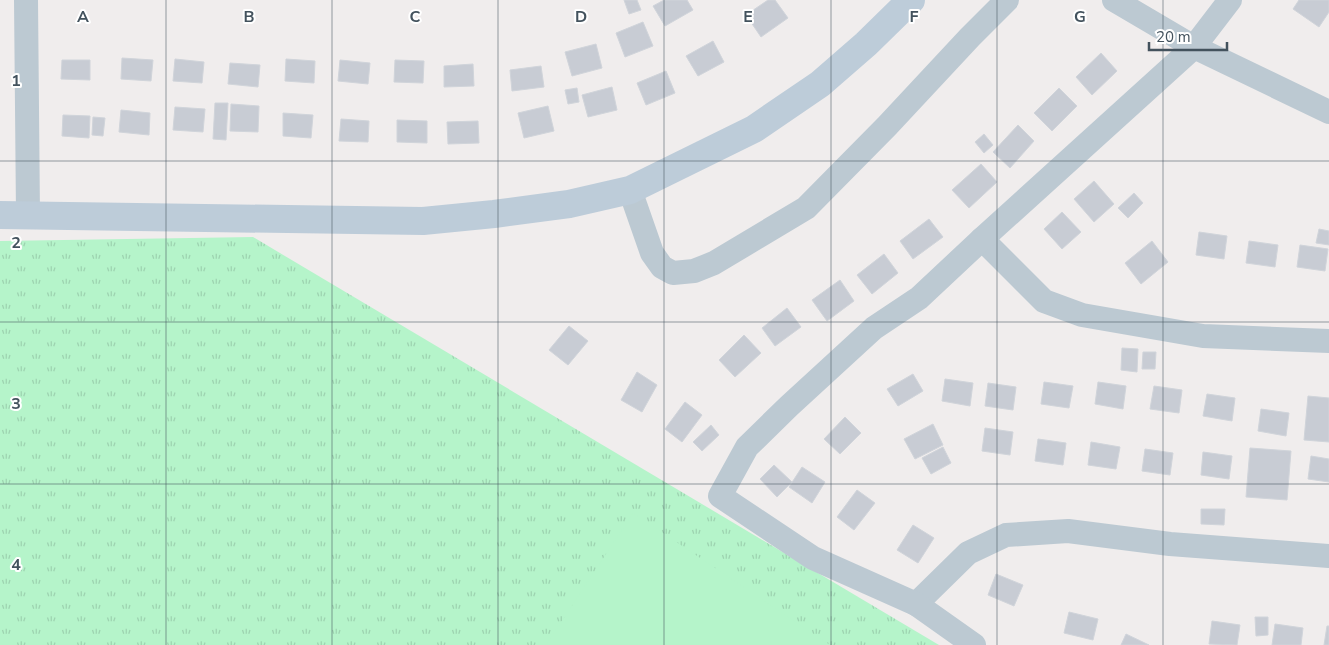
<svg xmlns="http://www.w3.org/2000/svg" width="1329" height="645" font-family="'Nunito Sans',sans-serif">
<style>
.grass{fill:url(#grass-tufts)}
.park{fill:#b5f4ca}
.building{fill:#c8ccd4;stroke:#d0d4da}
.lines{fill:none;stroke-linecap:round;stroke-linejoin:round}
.street{stroke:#bcc9d2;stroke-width:24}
.secondary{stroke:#bdccd9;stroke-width:28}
.grid{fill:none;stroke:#43525d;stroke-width:1;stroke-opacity:0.55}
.grid-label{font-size:16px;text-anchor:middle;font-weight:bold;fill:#43525d;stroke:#fff;stroke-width:4;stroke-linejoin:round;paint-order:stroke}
</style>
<defs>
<pattern id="grass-tufts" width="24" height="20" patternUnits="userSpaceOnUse" patternTransform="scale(1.25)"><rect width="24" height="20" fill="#b5f4ca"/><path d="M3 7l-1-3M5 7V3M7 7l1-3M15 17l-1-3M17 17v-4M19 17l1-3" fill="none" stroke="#9dd3b0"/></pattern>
</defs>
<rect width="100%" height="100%" fill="#f0eded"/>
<!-- grass -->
<path class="grass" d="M253,237L939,645H0V241Z"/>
<!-- park -->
<path class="park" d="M633,513L830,645H546Z"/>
<!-- building -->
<g class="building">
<path d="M624,0H637L641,10L629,14Z"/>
<path d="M664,0H687L693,10L665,26L653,6Z"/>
<path d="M768,0H775L788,18L761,37L746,15Z"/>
<path d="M1299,0H1329V12L1319,27L1293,9Z"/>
<path d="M643,22L653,46L625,57L616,33Z"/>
<path d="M713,41L724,62L698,76L686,56Z"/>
<path d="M596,44L602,68L572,76L565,52Z"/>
<path d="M1101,53L1117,71L1092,95L1076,77Z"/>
<path d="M122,58L153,60L151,81L121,79Z"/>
<path d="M175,59L204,62L202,83L173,81Z"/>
<path d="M286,59L315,61L314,83L285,81Z"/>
<path d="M62,60H90V80L61,79Z"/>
<path d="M340,60L370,63L368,84L338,81Z"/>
<path d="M395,60L424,61L423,83L394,82Z"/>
<path d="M230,63L260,65L258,87L228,84Z"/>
<path d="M473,64L474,86L444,87V66Z"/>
<path d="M541,66L544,87L512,91L510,70Z"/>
<path d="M666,71L675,93L646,105L637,83Z"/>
<path d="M612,87L617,110L588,117L582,95Z"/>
<path d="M577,88L579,102L568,104L565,90Z"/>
<path d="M1059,88L1077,106L1052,131L1034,113Z"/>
<path d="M215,103H228L226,140L213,139Z"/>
<path d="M231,104L259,106L258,132L230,131Z"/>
<path d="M548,106L554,131L524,138L518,113Z"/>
<path d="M175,107L205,109L203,132L173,130Z"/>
<path d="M121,110L150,113L149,135L119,132Z"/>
<path d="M283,113L313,115L311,138L283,136Z"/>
<path d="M63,115L90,116L89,138L62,136Z"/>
<path d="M93,117L105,118L103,136L92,135Z"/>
<path d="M341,119L369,121L368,142L339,141Z"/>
<path d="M397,120L427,121V143L397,142Z"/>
<path d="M478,121L479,143L448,144L447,122Z"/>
<path d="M1018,125L1034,141L1010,168L993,152Z"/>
<path d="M984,134L993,145L984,153L975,142Z"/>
<path d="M981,164L997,182L969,208L952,190Z"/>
<path d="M1094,181L1114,204L1094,222L1074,199Z"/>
<path d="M1134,193L1143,203L1128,218L1118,208Z"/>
<path d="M1062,212L1081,232L1062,249L1044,229Z"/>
<path d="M929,219L943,237L913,259L900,241Z"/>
<path d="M1319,229L1329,231V245L1316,243Z"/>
<path d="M1199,232L1227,236L1224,259L1196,255Z"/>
<path d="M1152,241L1168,262L1141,284L1125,263Z"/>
<path d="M1249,241L1278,245L1275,267L1246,263Z"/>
<path d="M1300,245L1328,249L1325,271L1297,267Z"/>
<path d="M884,254L898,273L872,294L857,275Z"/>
<path d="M840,280L854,301L827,321L812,300Z"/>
<path d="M787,308L801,327L775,346L762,328Z"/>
<path d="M569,326L588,341L568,365L549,350Z"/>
<path d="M744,335L761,353L735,377L719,360Z"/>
<path d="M1122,348L1138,349L1137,372L1121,370Z"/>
<path d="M1143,352H1156L1155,369H1142Z"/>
<path d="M637,372L657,385L642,412L621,400Z"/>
<path d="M913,374L923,391L898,406L887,389Z"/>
<path d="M945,379L973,383L970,406L942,401Z"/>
<path d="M1044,382L1073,386L1069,408L1041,404Z"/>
<path d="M1098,382L1126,386L1123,409L1095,404Z"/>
<path d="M988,383L1016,387L1013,410L985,406Z"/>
<path d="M1154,386L1182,390L1179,413L1150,409Z"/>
<path d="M1207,394L1235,398L1232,421L1203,416Z"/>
<path d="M1308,396L1329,398V442L1304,440Z"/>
<path d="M685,402L702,415L682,442L665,429Z"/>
<path d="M1261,409L1289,413L1286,436L1258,431Z"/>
<path d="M845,417L861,433L840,454L824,439Z"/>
<path d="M933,424L943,445L915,459L904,439Z"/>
<path d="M711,425L719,435L702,451L693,442Z"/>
<path d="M985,428L1013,432L1010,455L982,451Z"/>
<path d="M1038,439L1066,443L1063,465L1035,461Z"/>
<path d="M1091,442L1120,447L1116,469L1088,465Z"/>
<path d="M943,447L951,463L931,474L922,458Z"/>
<path d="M1250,448L1291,451L1287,500L1246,497Z"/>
<path d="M1145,449L1173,453L1170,475L1142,471Z"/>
<path d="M1203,452L1232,456L1229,479L1201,475Z"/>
<path d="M1311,456L1329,459V482L1308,479Z"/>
<path d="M774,465L792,482L777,497L760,479Z"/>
<path d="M802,467L825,482L812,503L789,487Z"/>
<path d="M857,490L875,503L854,530L837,517Z"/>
<path d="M1201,509H1225L1224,525L1201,524Z"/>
<path d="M913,525L934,538L918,563L897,550Z"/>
<path d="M996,574L1023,585L1014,606L988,595Z"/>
<path d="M1069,612L1098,619L1093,640L1064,633Z"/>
<path d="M1255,617H1268V635L1256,636Z"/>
<path d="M1212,621L1240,625L1237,645L1209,644Z"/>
<path d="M1275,624L1303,628L1301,645H1272Z"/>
<path d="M1327,626H1329V645H1324Z"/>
<path d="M1126,634L1149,645H1121Z"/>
</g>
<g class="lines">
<!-- street -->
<g class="street">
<path d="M26,0L28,215"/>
<path d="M1114,0L1194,47L1329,112"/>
<path d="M630,190L652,253L662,267L673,273L694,271L714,263L806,208L887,126L970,37L1007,0"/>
<path d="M982,239L1044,301L1082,315L1203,336L1329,341"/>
<path d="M916,604L968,553L1006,535L1068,531L1170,544L1329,556"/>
<path d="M974,645L916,604L813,558L720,496L747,447L789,406L874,328L919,298L982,239L1194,47L1230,0"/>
</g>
<!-- secondary -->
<path class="secondary" d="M0,215L423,221L494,214L569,204L630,190L754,129L820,84L866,44L911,0"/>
</g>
<!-- grid -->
<path class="grid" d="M166,0V645M332,0V645M498,0V645M664,0V645M831,0V645M997,0V645M1163,0V645M0,161H1329M0,322H1329M0,484H1329"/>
<g class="grid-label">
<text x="83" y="22">A</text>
<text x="249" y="22">B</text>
<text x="415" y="22">C</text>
<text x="581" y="22">D</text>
<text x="748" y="22">E</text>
<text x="914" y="22">F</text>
<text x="1080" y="22">G</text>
<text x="16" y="86">1</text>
<text x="16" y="248">2</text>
<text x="16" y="409">3</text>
<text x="16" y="570">4</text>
</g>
<!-- scale -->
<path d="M1149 42v8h78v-8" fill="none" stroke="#43525d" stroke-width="2.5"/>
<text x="1156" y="42" font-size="15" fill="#43525d" stroke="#ffffff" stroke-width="4" paint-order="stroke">20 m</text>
</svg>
